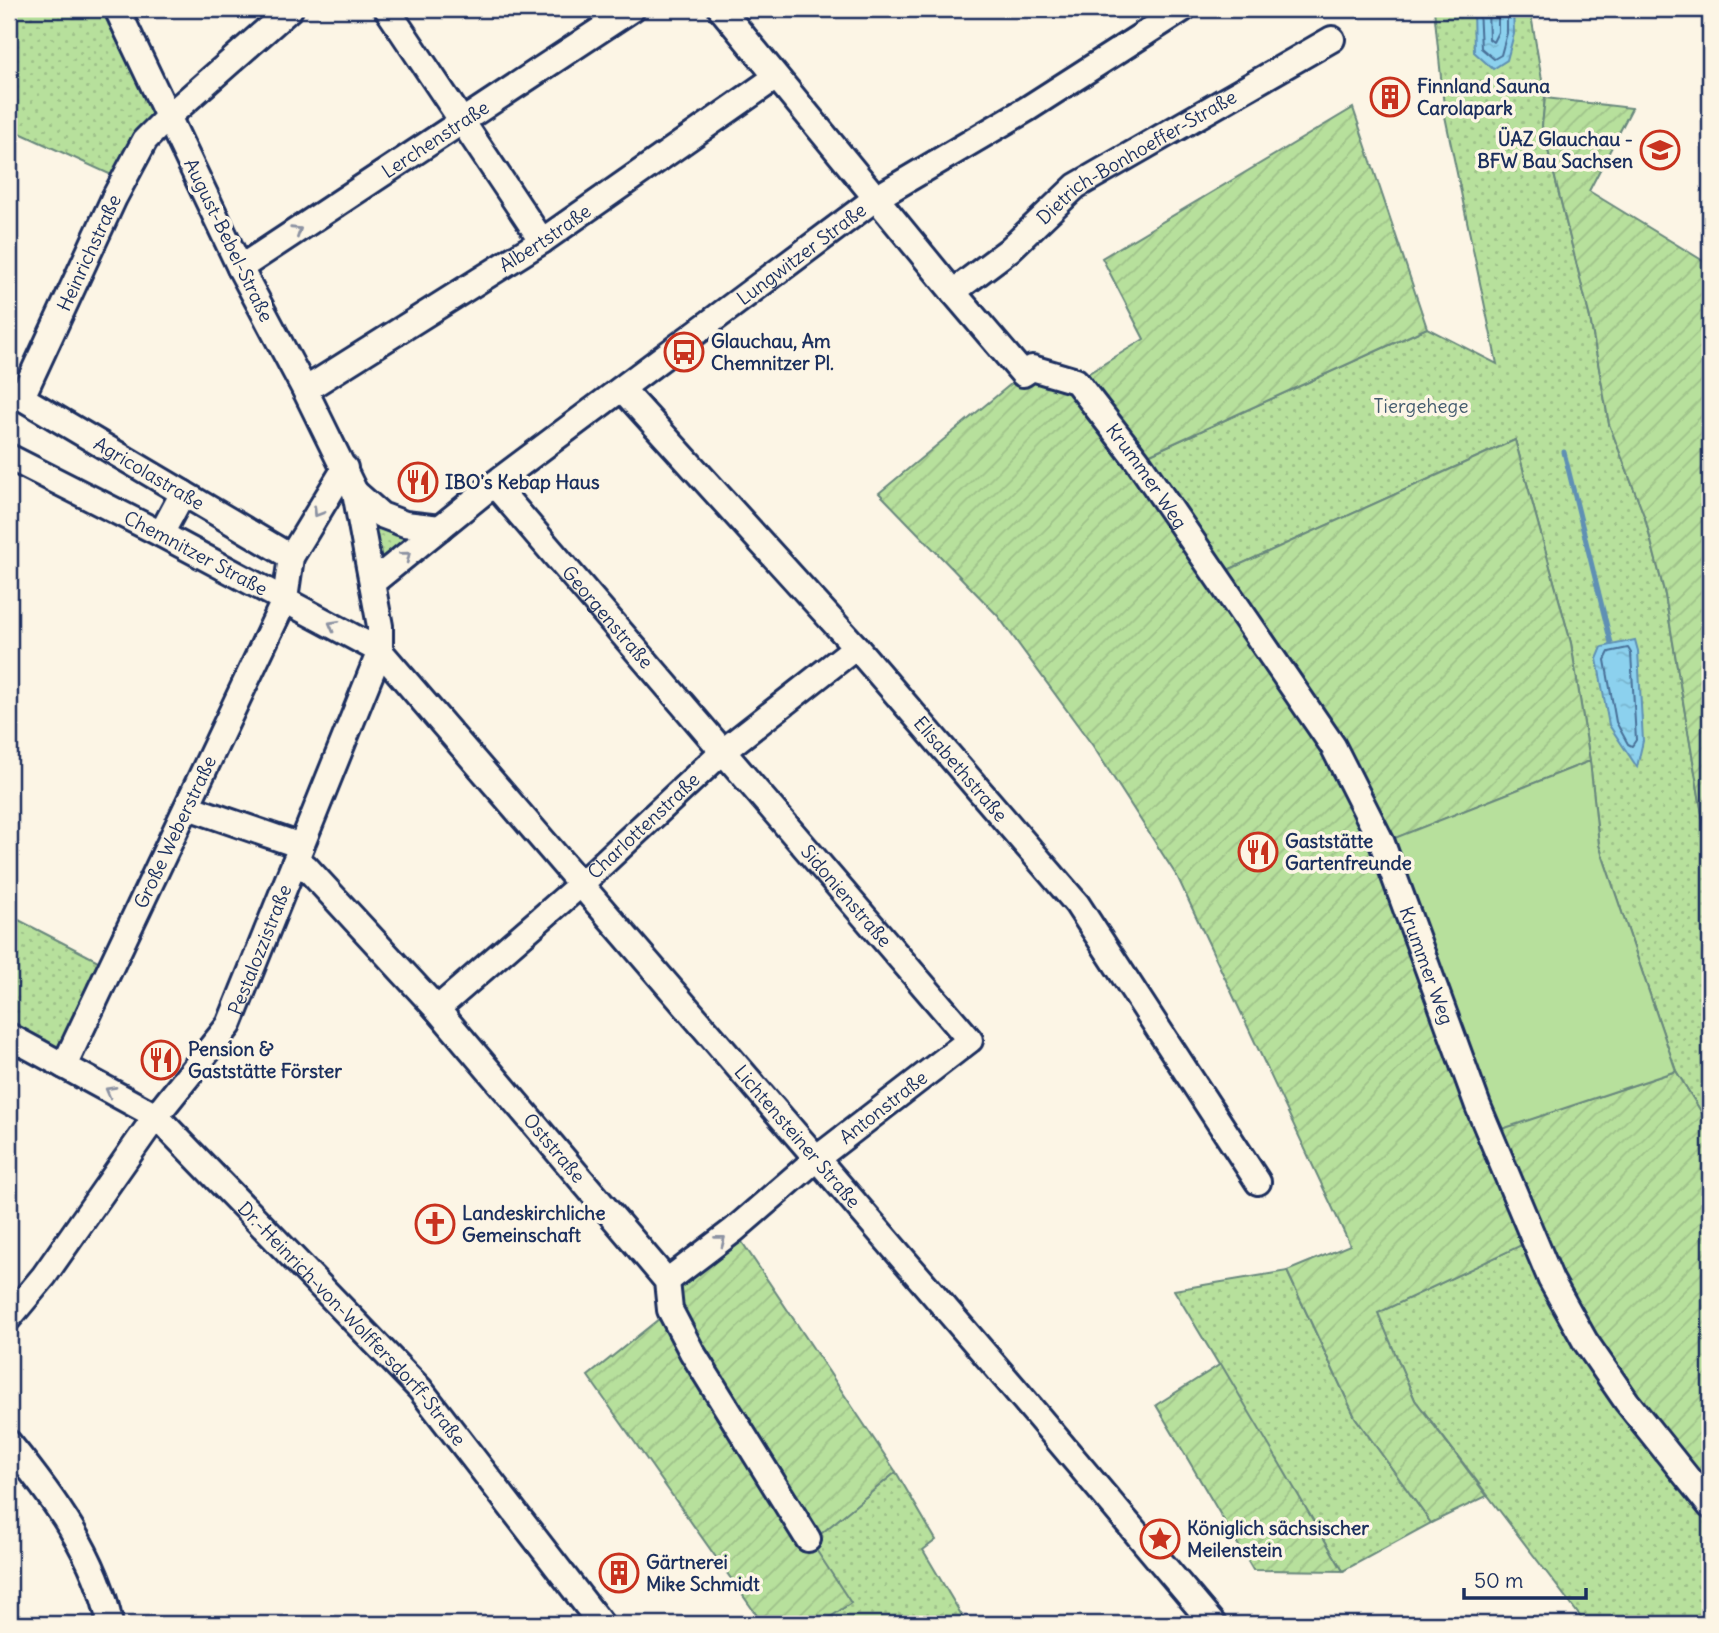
<svg xmlns="http://www.w3.org/2000/svg" width="1719" height="1633" font-family="Delius,sans-serif">
<style>
.grass{fill:url(#grass-dots);stroke:#69887d;stroke-width:2}
.garden{fill:url(#garden-furrows);stroke:#69887d;stroke-width:2}
.pitch{fill:#b7e09c;stroke:#69887d;stroke-width:2}
.water{fill:url(#water-ripples);stroke:#5f90b4;stroke-width:2}
.lines{fill:none;stroke-linecap:round;stroke-linejoin:round}
.shore{stroke:#487098;stroke-width:2}
.stream{stroke:#5f90b4;stroke-width:5}
.minor-casing{stroke:#1b2f5e;stroke-width:30}
.minor{stroke:#fcf5e5;stroke-width:24}
.oneway{stroke:#8c92a2}
.labels{text-anchor:middle;dominant-baseline:central;stroke-width:7;stroke-linejoin:round;paint-order:stroke}
.poi-label{font-size:19px;font-weight:bold;fill:#1b2f5e;stroke:#fcf5e5;text-anchor:start}
.street-label{font-size:19px;fill:#1b2f5e;stroke:#fcf5e5}
.park-label{font-size:19px;fill:#425b6e;stroke:#fcf5e5}
</style>
<defs>
<pattern id="grass-dots" width="8" height="8" patternUnits="userSpaceOnUse" patternTransform="scale(1.75)"><rect width="8" height="8" fill="#b7e09c"/><path d="M2 2h.1M6 6h.1" fill="none" stroke="#9dc089" stroke-width="1.8" stroke-linecap="round"/></pattern>
<pattern id="garden-furrows" width="10" height="10" patternUnits="userSpaceOnUse" patternTransform="scale(1.75)"><rect width="10" height="10" fill="#b7e09c"/><path d="M-1 1l2-2M0 10L10 0M9 11l2-2" fill="none" stroke="#9dc089"/></pattern>
<pattern id="water-ripples" width="26" height="14" patternUnits="userSpaceOnUse" patternTransform="scale(1.75)"><rect width="26" height="14" fill="#8cd1ee"/><path d="M2 4q2-2 4 0t4 0M15 11q2-2 4 0t4 0" fill="none" stroke="#78b4ce"/></pattern>
</defs>
<rect width="100%" height="100%" fill="#fcf5e5"/>
<filter id="ink" filterUnits="userSpaceOnUse"><feTurbulence type="fractalNoise" baseFrequency=".0143" numOctaves="2"/><feDisplacementMap in="SourceGraphic" scale="14" xChannelSelector="R" yChannelSelector="G"/><feConvolveMatrix kernelMatrix="1 2 1 2 8 2 1 2 1" color-interpolation-filters="sRGB"/></filter>
<g filter="url(#ink)">
<!-- grass -->
<g class="grass">
<path d="M9,9H101L156,119L118,178L9,128Z"/>
<path d="M1434,9H1530L1545,98L1542,126L1590,318L1609,424L1645,518L1665,595L1710,861V1126L1676,1071L1599,845L1590,761L1571,643L1515,440L1217,575L1137,460L1427,328L1497,364L1445,116Z"/>
<path d="M379,528L409,537L380,563L374,534L375,530Z"/>
<path d="M9,915L102,963L74,1028L55,1053L9,1027Z"/>
<path d="M1534,1239L1710,1506V1624H1586L1415,1400L1377,1313Z"/>
<path d="M1287,1271L1355,1417L1431,1523L1343,1571L1174,1290Z"/>
<path d="M896,1472L936,1540L923,1550L967,1624H820L850,1603L810,1542Z"/>
</g>
<!-- garden -->
<g class="garden">
<path d="M1545,98L1632,108L1589,191L1710,265V861L1665,595L1645,518L1609,424L1590,318L1542,126Z"/>
<path d="M1353,108L1427,328L1137,460L1217,575L1515,440L1571,643L1590,761L1383,843L1490,1132L1676,1071L1710,1126V1506L1627,1402L1534,1239L1378,1313L1415,1400L1487,1496L1431,1523L1355,1417L1287,1271L1350,1245L1178,878L1093,746L998,616L879,493L1023,374L1076,381L1144,339L1102,258Z"/>
<path d="M734,1230L896,1472L811,1542L851,1603L820,1624H763L588,1376L670,1310L667,1281Z"/>
<path d="M1221,1364L1343,1571L1253,1570L1156,1405Z"/>
</g>
<!-- pitch -->
<path class="pitch" d="M1590,761L1599,845L1676,1071L1490,1133L1382,843Z"/>
<!-- water -->
<g class="water">
<path d="M1473,9H1513L1514,34L1507,60L1493,69L1474,52Z"/>
<path d="M1635,640L1638,651L1643,741L1637,767L1609,725L1597,659L1602,647Z"/>
</g>
<g class="lines">
<!-- shore -->
<g class="shore">
<path d="M1479,9L1481,48L1494,59L1501,55L1507,33V9"/>
<path d="M1488,9L1489,39L1493,42L1498,32V9"/>
<path d="M1628,648L1631,653L1636,740L1632,746L1628,744L1616,722L1605,660L1609,652Z"/>
</g>
<!-- stream -->
<path class="stream" d="M1564,452L1611,643"/>
<defs>
<g id="minor">
<path d="M387,9L542,241"/>
<path id="s1" d="M721,9L953,292L1023,374L1032,368L1076,381L1137,460L1333,746L1382,843L1478,1106L1551,1280L1585,1341L1627,1402L1710,1506"/>
<path id="s2" d="M240,268L632,9"/>
<path id="s3" d="M953,292L1009,250L1076,186L1332,39"/>
<path id="s4" d="M622,389L856,647L1077,904L1258,1182"/>
<path id="s5" d="M9,390L291,557"/>
<path id="s6" d="M305,390L542,241L776,77"/>
<path id="s7" d="M22,397L114,198L145,140L169,116L290,9"/>
<path id="s8" d="M9,457L161,534L380,651L1015,1389L1213,1624"/>
<path id="s9" d="M494,484L970,1040L816,1159L734,1230L667,1281"/>
<path d="M355,492L381,515L405,524L440,528"/>
<path d="M161,534L183,493"/>
<path id="s10" d="M372,583L494,484L876,198L1027,109L1183,9"/>
<path d="M188,807L301,846"/>
<path id="s11" d="M295,862L306,867L437,1009L667,1281L670,1310L692,1352L808,1539"/>
<path id="s12" d="M437,1009L581,884L722,752L856,647"/>
<path id="s13" d="M9,1036L156,1116L420,1389L601,1624"/>
<path id="s14" d="M64,1066L285,599L291,557L345,468"/>
<path id="s15" d="M9,1318L44,1276L156,1116L229,1025L380,651V626L355,492L305,390L240,268L117,9"/>
<path d="M9,1443C52,1496 97,1556 110,1624"/>
</g>
</defs>
<!-- minor casing -->
<use href="#minor" class="minor-casing"/>
<!-- minor -->
<use href="#minor" class="minor"/>
</g>
<!-- one-way arrows -->
<defs><path id="oneway-chevron" d="M-2-3.5L2.5 0L-2 3.5" fill="none" stroke-width="1.6" stroke-linecap="round" stroke-linejoin="round" transform="scale(1.75)"/></defs>
<g class="oneway">
<use href="#oneway-chevron" transform="translate(297 231) rotate(-33)"/>
<use href="#oneway-chevron" transform="translate(318 512) rotate(122)"/>
<use href="#oneway-chevron" transform="translate(406 556) rotate(-39)"/>
<use href="#oneway-chevron" transform="translate(333 625) rotate(-151)"/>
<use href="#oneway-chevron" transform="translate(110 1091) rotate(-151)"/>
<use href="#oneway-chevron" transform="translate(721 1240) rotate(-38)"/>
</g>
</g>
<!-- icons -->
<defs>
<symbol id="building-ring" viewBox="-11 -11 22 22"><circle r="9.5" fill="#fcf5e5" stroke="#c8321e" stroke-width="1.5"/><path d="M-4-6H4V6H1V3H-1V6H-4ZM-2.5-4.3h1.7v1.8h-1.7ZM.8-4.3h1.7v1.8H.8ZM-2.5-1h1.7V.8h-1.7ZM.8-1h1.7V.8H.8Z" fill="#c8321e"/></symbol>
<symbol id="school-ring" viewBox="-11 -11 22 22"><circle r="9.5" fill="#fcf5e5" stroke="#c8321e" stroke-width="1.5"/><path d="M0-5L7-2L0 1L-7-2ZM-4 1L0 2.5L4 1V4Q0 6-4 4Z" fill="#c8321e"/></symbol>
<symbol id="bus-ring" viewBox="-11 -11 22 22"><circle r="9.5" fill="#fcf5e5" stroke="#c8321e" stroke-width="1.5"/><path d="M-5-6H5V4H4V6H2V4H-2V6H-4V4H-5ZM-3.5-4V0h7V-4ZM-3.5 1.2v1.5H-2V1.2ZM2 1.2v1.5H3.5V1.2Z" fill="#c8321e"/></symbol>
<symbol id="restaurant-ring" viewBox="-11 -11 22 22"><circle r="9.5" fill="#fcf5e5" stroke="#c8321e" stroke-width="1.5"/><path d="M-5-6h1v4h1v-4h1v4h1v-4h1v5L-1.5 .5V6h-2V.5L-5-1ZM5-6V6H3V1.5H1.5Q1.5-4 5-6Z" fill="#c8321e"/></symbol>
<symbol id="church-ring" viewBox="-11 -11 22 22"><circle r="9.5" fill="#fcf5e5" stroke="#c8321e" stroke-width="1.5"/><path d="M-1.2-6h2.4v3.5h3.3v2.4h-3.3V6h-2.4V-.1h-3.3v-2.4h3.3Z" fill="#c8321e"/></symbol>
<symbol id="sight-ring" viewBox="-11 -11 22 22"><circle r="9.5" fill="#fcf5e5" stroke="#c8321e" stroke-width="1.5"/><path d="M0-6L1.8-2.2L6-1.7L2.9 1.2L3.7 5.4L0 3.3L-3.7 5.4L-2.9 1.2L-6-1.7L-1.8-2.2Z" fill="#c8321e"/></symbol>
</defs>
<g fill-rule="evenodd">
<use href="#building-ring" x="1368" y="75" width="44" height="44"/>
<use href="#school-ring" x="1638" y="128" width="44" height="44"/>
<use href="#bus-ring" x="662" y="330" width="44" height="44"/>
<use href="#restaurant-ring" x="396" y="460" width="44" height="44"/>
<use href="#restaurant-ring" x="1236" y="830" width="44" height="44"/>
<use href="#restaurant-ring" x="139" y="1038" width="44" height="44"/>
<use href="#church-ring" x="413" y="1202" width="44" height="44"/>
<use href="#sight-ring" x="1138" y="1517" width="44" height="44"/>
<use href="#building-ring" x="597" y="1551" width="44" height="44"/>
</g>
<g class="labels">
<!-- poi labels -->
<g class="poi-label">
<text x="1417" y="86">Finnland Sauna<tspan x="1417" dy="22">Carolapark</tspan></text>
<text x="1633" y="139" text-anchor="end">ÜAZ Glauchau -<tspan x="1633" dy="22">BFW Bau Sachsen</tspan></text>
<text x="711" y="341">Glauchau, Am<tspan x="711" dy="22">Chemnitzer Pl.</tspan></text>
<text x="445" y="482">IBO's Kebap Haus</text>
<text x="1285" y="841">Gaststätte<tspan x="1285" dy="22">Gartenfreunde</tspan></text>
<text x="188" y="1049">Pension &amp;<tspan x="188" dy="22">Gaststätte Förster</tspan></text>
<text x="462" y="1213">Landeskirchliche<tspan x="462" dy="22">Gemeinschaft</tspan></text>
<text x="1187" y="1528">Königlich sächsischer<tspan x="1187" dy="22">Meilenstein</tspan></text>
<text x="646" y="1562">Gärtnerei<tspan x="646" dy="22">Mike Schmidt</tspan></text>
</g>
<!-- street labels -->
<g class="street-label">
<text stroke="none"><textPath href="#s2" startOffset="234">Lerchenstraße</textPath></text>
<text stroke="none"><textPath href="#s3" startOffset="229">Dietrich-Bonhoeffer-Straße</textPath></text>
<text stroke="none"><textPath href="#s6" startOffset="284">Albertstraße</textPath></text>
<text transform="translate(229 240) rotate(64)">August-Bebel-Straße</text>
<text stroke="none"><textPath href="#s7" startOffset="159">Heinrichstraße</textPath></text>
<text stroke="none"><textPath href="#s10" startOffset="541">Lungwitzer Straße</textPath></text>
<text stroke="none"><textPath href="#s5" startOffset="163">Agricolastraße</textPath></text>
<text stroke="none"><textPath href="#s1" startOffset="649">Krummer Weg</textPath></text>
<text stroke="none"><textPath href="#s8" startOffset="210">Chemnitzer Straße</textPath></text>
<text stroke="none"><textPath href="#s9" startOffset="175">Georgenstraße</textPath></text>
<text stroke="none"><textPath href="#s4" startOffset="509">Elisabethstraße</textPath></text>
<text stroke="none"><textPath href="#s12" startOffset="276">Charlottenstraße</textPath></text>
<text stroke="none"><textPath href="#s14" startOffset="259">Große Weberstraße</textPath></text>
<text stroke="none"><textPath href="#s9" startOffset="542">Sidonienstraße</textPath></text>
<text stroke="none"><textPath href="#s15" startOffset="448">Pestalozzistraße</textPath></text>
<text stroke="none"><textPath href="#s1" startOffset="1216">Krummer Weg</textPath></text>
<text transform="translate(883 1107) rotate(-38)">Antonstraße</text>
<text stroke="none"><textPath href="#s8" startOffset="1059">Lichtensteiner Straße</textPath></text>
<text stroke="none"><textPath href="#s11" startOffset="387">Oststraße</textPath></text>
<text stroke="none"><textPath href="#s13" startOffset="453">Dr.-Heinrich-von-Wolffersdorff-Straße</textPath></text>
</g>
<!-- park labels -->
<g class="park-label">
<text x="1421" y="406">Tiergehege</text>
</g>
</g>
<!-- margin -->
<rect width="1719" height="1633" fill="none" stroke="#fcf5e5" stroke-width="35"/>
<rect x="18" y="18" width="1684" height="1598" fill="none" stroke="#1b2f5e" stroke-width="2.5" filter="url(#ink)"/>
<!-- scale -->
<path d="M1464 1588v10h122v-10" fill="none" stroke="#1b2f5e" stroke-width="3.5"/>
<text x="1474" y="1588" font-size="21" fill="#1b2f5e" stroke="#fcf5e5" stroke-width="5" paint-order="stroke">50 m</text>
</svg>
